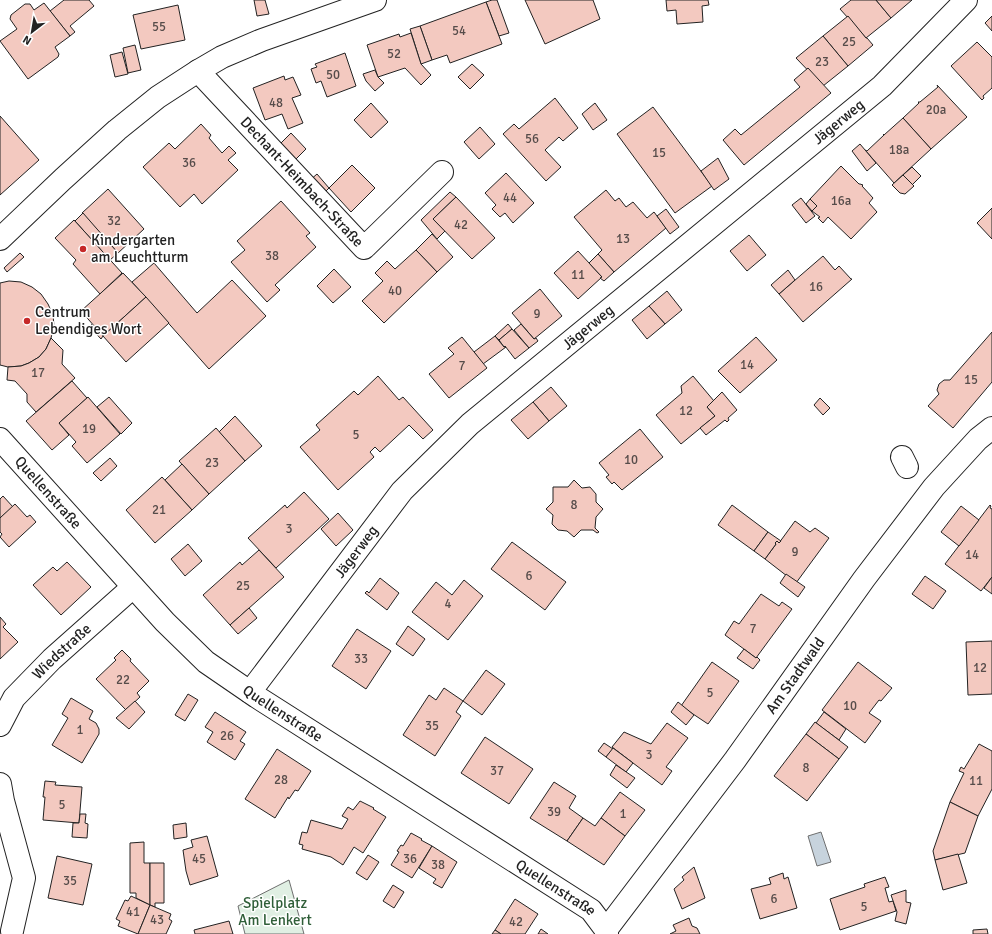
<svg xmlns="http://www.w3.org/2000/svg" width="992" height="934" font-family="Signika,sans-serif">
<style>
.green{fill:#e0efe3;stroke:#6f6f6f}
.water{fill:#c7d3dd;stroke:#6f6f6f}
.building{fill:#f3c9c0;stroke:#222}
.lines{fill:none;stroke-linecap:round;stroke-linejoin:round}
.minor-casing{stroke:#222;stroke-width:24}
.minor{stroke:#fff;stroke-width:22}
.poi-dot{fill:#c62828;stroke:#fff;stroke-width:1.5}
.labels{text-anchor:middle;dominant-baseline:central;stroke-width:3;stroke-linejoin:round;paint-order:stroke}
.number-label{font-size:13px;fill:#564c4a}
.street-label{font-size:15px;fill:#222;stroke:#fff}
.poi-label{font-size:15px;fill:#222;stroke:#fff;text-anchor:start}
.park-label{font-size:15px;fill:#2f5e38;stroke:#fff}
</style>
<rect width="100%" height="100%" fill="#fff"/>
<!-- green -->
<path class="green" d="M289,880L304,934H245L238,906Z"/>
<!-- water -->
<path class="water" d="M821,832L831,862L817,866L808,836Z"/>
<!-- building -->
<g class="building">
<path d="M64,0H89L94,6L70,26L75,32L70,36L50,11Z"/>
<path d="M254,0H265L269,14L257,16Z"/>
<path d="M492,0H497L509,33L499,36L486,2Z"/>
<path d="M525,0H593L600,19L545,44Z"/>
<path d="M666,0H708L709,5L702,6L703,22L677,24L676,10L667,11Z"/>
<path d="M851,0H876L891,18L866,38L840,9Z"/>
<path d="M876,0H912L891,18Z"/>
<path d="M486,2L502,44L450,63L447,55L432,60L420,26Z"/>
<path d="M44,3L70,36L55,47L59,54L58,57L28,79L0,41L17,29L10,19L11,15L25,4H30L34,10Z"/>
<path d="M178,5L185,40L141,49L133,15Z"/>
<path d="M848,16L866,38H867L873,45L848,66L823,36Z"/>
<path d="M992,16V31L985,23Z"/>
<path d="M420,26L432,60L421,64L410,29Z"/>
<path d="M411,33L421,64L431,75L421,85L405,68L378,77L367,45L399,34L400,37Z"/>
<path d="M823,36L848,66L823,86L796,58Z"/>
<path d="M977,42L992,57V88L983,96L984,98L982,100L951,66Z"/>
<path d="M135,45L141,70L128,73L123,48Z"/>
<path d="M122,52L128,74L115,77L110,55Z"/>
<path d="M345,53L356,86L327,97L321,81L316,83L311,69L317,67L315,64Z"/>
<path d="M472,64L484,75L470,89L458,77Z"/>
<path d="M808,68L831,93L744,165L723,140L735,129L741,135L800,87L794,80Z"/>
<path d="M375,70L378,77L384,83L375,91L366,81L363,74Z"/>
<path d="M284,76L285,80L293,77L301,95L292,98L303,123L288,129L282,114L265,120L253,88Z"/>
<path d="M937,85L967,117L931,149L903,118L919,103L918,102H920L938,87Z"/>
<path d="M555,98L578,128L563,141L559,137L545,150L561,167L546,181L503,134L514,124L519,129Z"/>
<path d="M371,103L388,122L371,138L354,120Z"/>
<path d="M595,103L607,120L593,130L582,114Z"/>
<path d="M653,107L712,186L675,213L617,134Z"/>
<path d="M0,116L39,160L0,195Z"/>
<path d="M903,118L931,149L894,183L865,150L867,151L884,135L883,134L884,135Z"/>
<path d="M201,124L211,135L209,138L222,153L229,146L236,153L228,160L238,170L202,204L194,194L180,207L143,167L169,143L175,149Z"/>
<path d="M480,127L495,144L479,159L464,142Z"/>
<path d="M291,133L306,149L292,163L277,147Z"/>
<path d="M860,144L876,163L867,171L852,151Z"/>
<path d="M718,158L729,179L714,190L701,171Z"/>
<path d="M352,165L375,188L351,212L329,188Z"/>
<path d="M841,166L859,184H860L863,185L862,186L873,198L869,203L877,212L851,239L828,217L823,223L818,218L820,217L812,211L817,206L810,199Z"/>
<path d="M912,167L921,176L912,185L903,175Z"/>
<path d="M506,173L534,203L513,223L505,213L500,217L492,209L496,205L485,193Z"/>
<path d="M317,174L329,188L322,195L309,181Z"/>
<path d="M903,175L914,186L905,194L900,193L892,185Z"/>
<path d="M108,189L144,229L118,253L82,213Z"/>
<path d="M606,190L615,201L619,198L626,207L633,202L647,218L654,212L666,228L614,272L598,254L602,250L574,217Z"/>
<path d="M450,192L456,197L433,219L445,231L437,239L421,220Z"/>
<path d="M456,197L495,238L472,259L433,219Z"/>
<path d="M801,198L815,216L806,223L792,205Z"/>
<path d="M810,199L817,206L812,211L806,204Z"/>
<path d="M281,201L310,233L306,236L316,247L275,285L280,290L267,302L231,262L245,250L237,241Z"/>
<path d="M992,208V239L977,223Z"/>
<path d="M666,209L679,227L670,234L657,216Z"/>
<path d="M83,213L118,253L110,260L75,221Z"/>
<path d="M74,220L122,273L100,294L73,264L76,260L55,238Z"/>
<path d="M432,234L453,257L437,272L416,250Z"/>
<path d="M749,235L766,255L747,271L730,251Z"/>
<path d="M416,250L437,272L384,323L362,301L383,281L375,273L387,261L395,269Z"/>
<path d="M578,251L602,277L578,299L554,273Z"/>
<path d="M20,253L24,257L7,272L4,268Z"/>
<path d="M598,254L614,272L604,281L600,278L602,277L589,263Z"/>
<path d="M823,256L835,270L839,266L851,279H852L803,322L779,294Z"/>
<path d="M154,263L197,313L232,280L266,316L209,369L132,282Z"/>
<path d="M334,269L351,287L333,303L317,286Z"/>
<path d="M788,270L795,280L779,294L771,285Z"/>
<path d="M123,273L146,297L103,336L81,311Z"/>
<path d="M9,281L21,282L32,287L41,294L48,304L53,315L54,326L51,338L46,349L39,357L29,363L21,366L8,367L0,365V283Z"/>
<path d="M540,289L562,316L534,339L512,313Z"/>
<path d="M667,291L682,310L665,324L649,306Z"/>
<path d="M146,297L169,323L126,362L103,336Z"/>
<path d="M649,306L665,324L647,339L632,320Z"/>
<path d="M92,324L103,336L101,339L90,327Z"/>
<path d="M508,324L512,329L499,340L495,336Z"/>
<path d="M521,324L534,339L536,338L538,341L529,348L514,330Z"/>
<path d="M512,329L529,348L515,359L505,346L504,347L499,340Z"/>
<path d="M992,332V382L953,428L928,406L939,394L937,390L939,384L944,380H950Z"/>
<path d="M495,336L504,347H506L483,364L474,352Z"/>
<path d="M462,337L487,368L449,398L429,374L454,354L448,348Z"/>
<path d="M756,337L777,360L740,393L718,371Z"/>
<path d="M51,338L63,350L62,364L75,378L36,412L27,402V394L15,381L7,380L8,367L21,366L29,363L39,357L46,349Z"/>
<path d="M378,376L399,400L403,397L433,430L423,439L409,425L380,452L375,447L370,452L374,457L338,490L300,447L320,430L316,425L354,391L358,395Z"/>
<path d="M693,376L714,401L707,407L715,416L681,444L656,415L682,393L681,386Z"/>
<path d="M72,381L87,398L59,423L69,435L52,450L26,421Z"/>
<path d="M551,387L567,406L549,421L533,402Z"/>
<path d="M722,392L737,410L728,418L729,420L727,422L725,420L706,435L700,428L715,416L707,407Z"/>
<path d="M88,397L120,434L87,463L72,446L76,442L59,423Z"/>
<path d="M109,397L132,423L121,434L97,407Z"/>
<path d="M820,398L830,408L823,415L814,405Z"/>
<path d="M533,402L549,421L528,439L511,420Z"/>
<path d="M235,416L262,446L245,461L219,432Z"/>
<path d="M216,428L245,461L209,494L179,461Z"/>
<path d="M640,429L663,457L622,490L614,482L612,484L606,477L609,475L599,463Z"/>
<path d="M110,458L117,466L101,481L93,473Z"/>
<path d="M182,464L209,494L192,510L165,480Z"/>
<path d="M162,477L192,510L155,543L126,510Z"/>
<path d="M574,480L582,488L590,487L596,494V502L603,509L596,517L595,528L599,532L597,533L593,530H581L574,537L567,531L558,530L552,524L553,515L546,509L553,502V487H568Z"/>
<path d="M304,492L329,519L276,568L248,538L285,505L287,508Z"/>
<path d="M3,496L13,507L0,518V499Z"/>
<path d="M15,504L27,517L30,515L36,522L9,547L0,537L2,534L0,532V518Z"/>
<path d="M732,505L768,532L754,551L718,525Z"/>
<path d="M990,505L991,506L990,508L992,509V577L981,591L945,564Z"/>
<path d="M961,506L979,520L959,546L941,532Z"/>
<path d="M338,513L353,530L336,546L321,529Z"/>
<path d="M795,521L810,532L815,528L829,538L796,583L765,559L776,544L775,543L777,541L779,543Z"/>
<path d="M768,532L781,541L779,543L777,541L775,543L776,544L765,559L754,551Z"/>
<path d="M512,542L566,582L545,610L491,569Z"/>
<path d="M188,544L202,561L185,576L171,559Z"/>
<path d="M259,550L284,577L230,625L203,595L240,562L242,565Z"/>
<path d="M67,562L91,587L61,615L33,585L53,567L57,571Z"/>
<path d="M786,574L805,587L798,597L780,583Z"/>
<path d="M925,576L946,591L933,609L912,594Z"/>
<path d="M992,577V594L984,588Z"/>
<path d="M380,578L399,593L387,610L365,593L367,591L369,593Z"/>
<path d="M464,580L483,596L448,640L412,612L436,582L452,595Z"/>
<path d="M761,594L779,606L782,602L792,609L756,658L725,635L734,621L739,624Z"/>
<path d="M249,608L257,618L238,634L230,625Z"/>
<path d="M0,617L6,624L3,627L18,642L0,659Z"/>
<path d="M408,626L425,639L413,656L396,644Z"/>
<path d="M357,629L391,651L366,689L332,666Z"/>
<path d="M992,641V694L968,695L966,642Z"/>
<path d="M744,649L756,658L757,657L760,660L753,669L737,658Z"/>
<path d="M122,650L131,659L130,661L149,681L137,693L140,697L126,710L96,679L116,660L114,658Z"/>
<path d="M712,662L739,681L708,724L681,706Z"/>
<path d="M858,662L892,688L881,701L879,700L869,713L881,721L865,743L822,710Z"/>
<path d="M486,670L505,684L482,715L463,701Z"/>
<path d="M444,688L463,701L456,712L461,716L435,756L403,735L429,695L436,700Z"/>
<path d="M188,694L198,700L185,721L175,715Z"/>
<path d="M71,698L93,711L89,719L96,723L99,729V734L82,763L52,745L68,718L62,714Z"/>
<path d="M135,701L145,712L129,729L116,718Z"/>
<path d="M678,702L694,715L686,725L671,712Z"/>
<path d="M215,712L246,732L240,741L245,744L235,760L207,742L213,732L205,727Z"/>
<path d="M824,712L846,729L839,740L816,723Z"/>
<path d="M815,722L848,747L839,759L806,734Z"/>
<path d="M667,723L688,738L666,767L672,771L662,785L612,747L624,732L651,744Z"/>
<path d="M806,734L839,759L807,801L774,776Z"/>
<path d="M485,737L533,769L509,804L461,773Z"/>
<path d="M604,743L613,749L606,757L598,751Z"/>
<path d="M979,744L992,751V789L978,816L950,802L964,773L959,771L961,767L964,769Z"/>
<path d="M613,748L633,763L626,772L606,757Z"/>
<path d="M277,749L311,771L298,791L295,790L289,799L288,797L275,818L245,799Z"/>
<path d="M616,765L635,778L627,788L610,775Z"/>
<path d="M45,781L56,782L55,785L82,787L79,823L43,820L45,797H43Z"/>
<path d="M554,782L576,796L569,808L583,818L567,841L530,818Z"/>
<path d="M620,792L645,810L625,836L601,818Z"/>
<path d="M360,801L374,808L373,809L386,817L363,853L354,847L343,865L331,857L302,849L303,845L299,844L302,832L307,833L311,820L342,829L348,819L342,816L348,807L353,810Z"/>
<path d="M950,802L978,816L965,853L935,860L933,851Z"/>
<path d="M80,814H86L85,823L88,824L87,838L72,837L73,823H79Z"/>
<path d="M583,818L595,826L601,818L625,836L604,865L567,841Z"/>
<path d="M186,823L187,837L174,839L173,825Z"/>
<path d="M411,833L422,839L421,840L432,846L412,878L391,865L399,852L397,851L401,845L403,846Z"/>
<path d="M207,836L218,876L190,885L186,871L183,850L193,847L191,840Z"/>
<path d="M144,842V863H150V905L136,898V893H130V843Z"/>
<path d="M432,846L457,862L442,888L433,883L436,879L419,868Z"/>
<path d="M958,854L967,883L943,890L935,860Z"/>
<path d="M368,855L379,862L367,880L356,873Z"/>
<path d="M57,856L92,864L83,905L48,898Z"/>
<path d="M150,863H164V903H155V907L150,905Z"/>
<path d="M694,867L705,898L682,909L674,889L684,880L682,877Z"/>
<path d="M783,873L784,879L788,877L797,908L760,919L751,889L771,884L769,878Z"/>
<path d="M885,877L889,887L885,888L889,902L893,901L896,911L840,930L830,899L865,887L864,884Z"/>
<path d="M393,885L404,892L394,908L383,901Z"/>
<path d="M906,890V902L911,903L906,924L895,921L897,912L891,895Z"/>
<path d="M131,896L150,905L138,934L118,926L120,921L116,919L125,900L128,901Z"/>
<path d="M515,899L538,914L525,934H501L495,930Z"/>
<path d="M150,905L171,914L169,919L172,921L166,934H138Z"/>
<path d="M689,918L692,926L697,928L700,934H670L676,931L673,925Z"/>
<path d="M229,921L233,934H195L194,930Z"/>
<path d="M541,929L548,934H538Z"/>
<path d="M987,929L988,934H973V930Z"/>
<path d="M495,930L501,934H492Z"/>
</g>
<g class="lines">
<defs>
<g id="minor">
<path id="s1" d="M198,71L364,248L442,172"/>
<path d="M0,239L63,179L117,130L158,97L198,71L222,57L262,40L375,0"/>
<path id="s2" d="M0,439L165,622L206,662L257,697L591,910L606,930L607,934"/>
<path d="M902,457L907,467"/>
<path id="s3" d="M250,692L402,491L470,424L882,86L966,0"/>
<path id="s4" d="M0,725L14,698L52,659L133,587"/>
<path d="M0,784L3,801L24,878L12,931"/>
<path id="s5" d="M606,930L735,760L864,579L934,487L978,439L992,428"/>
</g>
</defs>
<!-- minor casing -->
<use href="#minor" class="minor-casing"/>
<!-- minor -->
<use href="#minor" class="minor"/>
</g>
<!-- markers -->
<g class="poi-dot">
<circle cx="83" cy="249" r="4"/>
<circle cx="27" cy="321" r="4"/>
</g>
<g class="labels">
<!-- number labels -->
<g class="number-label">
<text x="159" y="27">55</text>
<text x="459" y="31">54</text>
<text x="849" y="42">25</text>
<text x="394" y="54">52</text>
<text x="822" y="62">23</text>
<text x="333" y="75">50</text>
<text x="276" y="103">48</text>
<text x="936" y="110">20a</text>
<text x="532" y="139">56</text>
<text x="899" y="150">18a</text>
<text x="659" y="153">15</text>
<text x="189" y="163">36</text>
<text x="510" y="198">44</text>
<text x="841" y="201">16a</text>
<text x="114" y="221">32</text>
<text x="461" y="225">42</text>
<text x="623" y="239">13</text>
<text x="272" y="256">38</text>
<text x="578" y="275">11</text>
<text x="816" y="287">16</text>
<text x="395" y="291">40</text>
<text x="537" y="314">9</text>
<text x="747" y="365">14</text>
<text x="462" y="366">7</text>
<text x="38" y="373">17</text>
<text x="971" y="380">15</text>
<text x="686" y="411">12</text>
<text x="89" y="429">19</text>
<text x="356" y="435">5</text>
<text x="631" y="460">10</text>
<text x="212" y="463">23</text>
<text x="574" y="505">8</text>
<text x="159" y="510">21</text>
<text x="289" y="529">3</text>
<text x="795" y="552">9</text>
<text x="972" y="555">14</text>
<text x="529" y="576">6</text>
<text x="243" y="586">25</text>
<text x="448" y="604">4</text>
<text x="753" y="629">7</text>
<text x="361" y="659">33</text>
<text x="980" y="668">12</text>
<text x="123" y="680">22</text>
<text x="710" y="693">5</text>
<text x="850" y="706">10</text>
<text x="432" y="726">35</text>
<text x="80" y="730">1</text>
<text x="227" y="736">26</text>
<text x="649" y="755">3</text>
<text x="806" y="768">8</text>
<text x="497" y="771">37</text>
<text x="281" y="780">28</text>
<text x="976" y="781">11</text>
<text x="62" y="805">5</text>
<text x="554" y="812">39</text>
<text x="623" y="814">1</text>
<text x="199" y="859">45</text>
<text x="410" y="859">36</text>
<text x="438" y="865">38</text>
<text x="70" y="881">35</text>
<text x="774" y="899">6</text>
<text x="864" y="907">5</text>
<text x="133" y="912">41</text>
<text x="157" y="920">43</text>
<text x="516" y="922">42</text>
</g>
<!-- street labels -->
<g class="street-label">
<text stroke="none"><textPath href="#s3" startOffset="824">Jägerweg</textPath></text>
<text stroke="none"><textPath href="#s1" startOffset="152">Dechant-Heimbach-Straße</textPath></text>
<text stroke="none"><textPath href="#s3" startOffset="500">Jägerweg</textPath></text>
<text stroke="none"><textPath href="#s2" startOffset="72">Quellenstraße</textPath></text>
<text stroke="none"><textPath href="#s3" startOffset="176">Jägerweg</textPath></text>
<text stroke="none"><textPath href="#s4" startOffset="97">Wiedstraße</textPath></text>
<text stroke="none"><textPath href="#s5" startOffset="317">Am Stadtwald</textPath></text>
<text stroke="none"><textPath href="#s2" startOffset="396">Quellenstraße</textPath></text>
<text stroke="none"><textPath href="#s2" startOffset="720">Quellenstraße</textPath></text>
</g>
<!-- poi labels -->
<g class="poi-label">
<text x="91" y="240">Kindergarten<tspan x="91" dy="17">am Leuchtturm</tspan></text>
<text x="35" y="312">Centrum<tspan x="35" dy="17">Lebendiges Wort</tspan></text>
</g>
<!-- park labels -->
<g class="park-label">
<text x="275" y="903">Spielplatz<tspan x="275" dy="17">Am Lenkert</tspan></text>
</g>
</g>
<!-- north arrow -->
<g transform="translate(32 32) rotate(211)" stroke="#ffffff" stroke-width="3" paint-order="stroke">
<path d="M0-3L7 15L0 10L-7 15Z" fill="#222222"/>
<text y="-6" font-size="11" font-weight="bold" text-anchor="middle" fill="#222222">N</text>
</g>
</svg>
